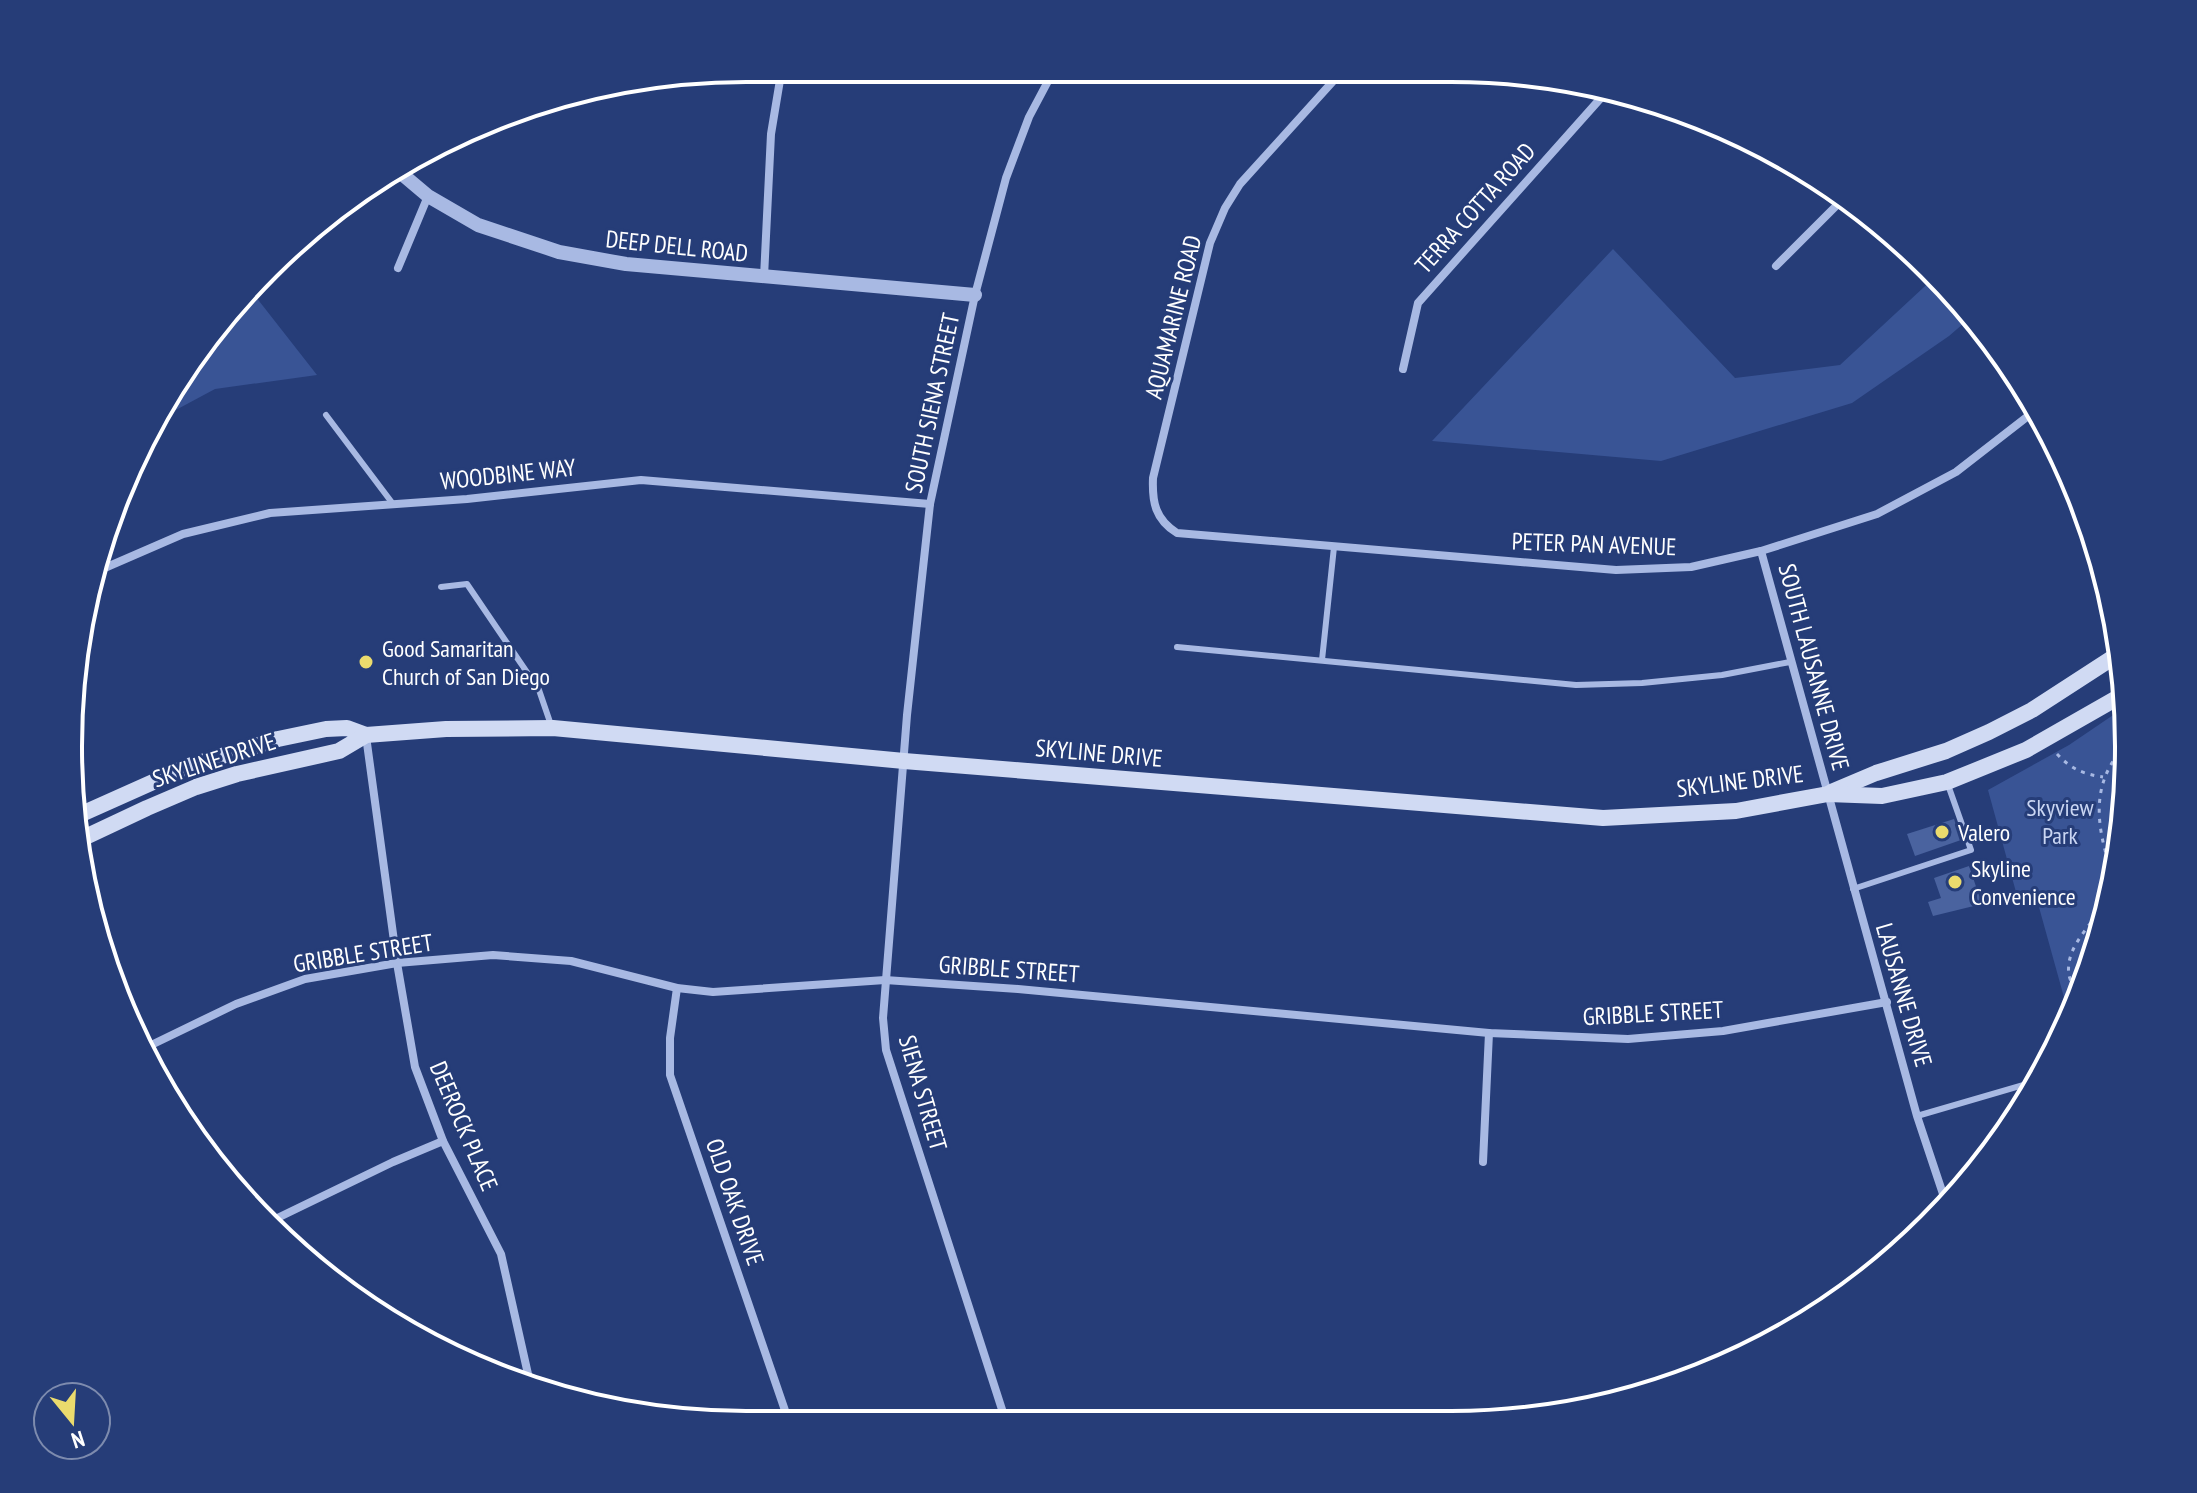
<svg xmlns="http://www.w3.org/2000/svg" width="2197" height="1493" font-family="'PT Sans Narrow',sans-serif">
<style>
.green{fill:#395495}
.building{fill:#4a639f}
.lines{fill:none;stroke-linecap:round;stroke-linejoin:round}
.path{stroke:#a8b9e3;stroke-width:3;stroke-dasharray:4 6;stroke-linecap:butt}
.service{stroke:#a8b9e3;stroke-width:6}
.minor{stroke:#a8b9e3;stroke-width:8}
.tertiary{stroke:#a8b9e3;stroke-width:14}
.secondary{stroke:#d0daf3;stroke-width:16}
.poi-dot{fill:#ebdb6d;stroke:#263d78;stroke-width:3}
.labels{text-anchor:middle;dominant-baseline:central;stroke-width:6;stroke-linejoin:round;paint-order:stroke}
.street-label{font-size:24px;fill:#fff;stroke:#263d78}
.poi-label{font-size:24px;fill:#fff;stroke:#263d78;text-anchor:start}
.park-label{font-size:24px;fill:#cad6f3;stroke:#263d78}
.rim{fill:none;stroke:#fff;stroke-width:4}
</style>
<rect width="100%" height="100%" fill="#263d78"/>
<!-- green -->
<g class="green">
<path d="M1613,249L1735,378L1840,365L1937,275L1971,317L1949,336L1852,403L1661,461L1432,441Z"/>
<path d="M252,292L317,375L215,389L159,419L208,333Z"/>
<path d="M2125,707L2129,746L2116,878L2078,1006L2070,1019L2037,900L2019,903L1988,790L2069,745Z"/>
</g>
<!-- building -->
<g class="building">
<path d="M1954,819L1961,840L1915,856L1907,834Z"/>
<path d="M1969,866L1982,904L1933,916L1928,902L1941,898L1934,878Z"/>
</g>
<g class="lines">
<!-- path -->
<g class="path">
<path d="M2057,754C2071,769 2083,774 2103,777"/>
<path d="M2080,998C2077,991 2070,982 2069,975C2064,943 2100,920 2109,893C2112,881 2108,862 2105,850C2094,808 2097,773 2129,742"/>
</g>
<!-- service -->
<g class="service">
<path d="M326,415L393,504"/>
<path d="M441,587L467,584L539,690L551,725"/>
<path d="M1177,647L1576,685L1642,683L1722,675L1790,662"/>
<path d="M1322,660L1334,547"/>
<path d="M1853,889L1971,850L1947,782"/>
<path d="M1917,1116L2037,1081"/>
</g>
<!-- minor -->
<g class="minor">
<path d="M1345,68L1240,184L1225,208L1210,243L1153,478C1152,502 1155,519 1177,533L1616,570L1691,567L1761,551L1877,514L1956,472L2036,410"/>
<path d="M1776,266L1840,202"/>
<path d="M398,268L428,196"/>
<path d="M764,277L771,134L782,68"/>
<path d="M1403,369L1418,303L1608,90"/>
<path d="M1761,551L1917,1116L1947,1206"/>
<path d="M100,570L183,534L270,513L467,499L641,480L930,504"/>
<path d="M366,736L397,963L415,1067L443,1141L501,1254L530,1383"/>
<path d="M677,988L670,1038V1075L790,1425"/>
<path d="M145,1048L236,1004L305,979L397,963L493,955L571,961L677,988L713,992L885,980L1018,989L1489,1033L1628,1039L1723,1031L1887,1002"/>
<path d="M1483,1162L1489,1033"/>
<path d="M265,1224L393,1162L443,1141"/>
<path d="M1007,1425L886,1050L883,1018L907,715L930,504L975,295L1006,178L1029,117L1055,68"/>
</g>
<!-- tertiary -->
<path class="tertiary" d="M396,169L428,196L478,225L559,252L626,264L975,295"/>
<!-- secondary -->
<g class="secondary">
<path d="M1831,792L1876,773L1946,751L1989,732L2032,710L2120,653"/>
<path d="M77,816L189,766L278,739L326,729L347,728L366,735"/>
<path d="M79,840L147,808L196,787L237,774L339,751L366,735L446,729L553,728L904,761L1603,818L1736,811L1828,794L1882,796L1947,782L2026,750L2124,694"/>
</g>
</g>
<!-- markers -->
<g class="poi-dot">
<circle cx="366" cy="662" r="8"/>
<circle cx="1942" cy="832" r="8"/>
<circle cx="1955" cy="882" r="8"/>
</g>
<g class="labels">
<!-- street labels -->
<g class="street-label">
<text transform="translate(1475 208) rotate(-48)">TERRA COTTA ROAD</text>
<text transform="translate(677 246) rotate(6)">DEEP DELL ROAD</text>
<text transform="translate(1173 317) rotate(-76)">AQUAMARINE ROAD</text>
<text transform="translate(932 403) rotate(-78)">SOUTH SIENA STREET</text>
<text transform="translate(508 474) rotate(-6)">WOODBINE WAY</text>
<text transform="translate(1594 544) rotate(2)">PETER PAN AVENUE</text>
<text transform="translate(1814 667) rotate(75)">SOUTH LAUSANNE DRIVE</text>
<text transform="translate(1099 753) rotate(5)">SKYLINE DRIVE</text>
<text transform="translate(214 760) rotate(-18)">SKYLINE DRIVE</text>
<text transform="translate(1740 781) rotate(-7)">SKYLINE DRIVE</text>
<text transform="translate(363 953) rotate(-9)">GRIBBLE STREET</text>
<text transform="translate(1009 969) rotate(4)">GRIBBLE STREET</text>
<text transform="translate(1904 995) rotate(74)">LAUSANNE DRIVE</text>
<text transform="translate(1653 1013) rotate(-3)">GRIBBLE STREET</text>
<text transform="translate(923 1093) rotate(74)">SIENA STREET</text>
<text transform="translate(464 1126) rotate(67)">DEEROCK PLACE</text>
<text transform="translate(735 1202) rotate(71)">OLD OAK DRIVE</text>
</g>
<!-- poi labels -->
<g class="poi-label">
<text x="382" y="648">Good Samaritan<tspan x="382" dy="28">Church of San Diego</tspan></text>
<text x="1958" y="832">Valero</text>
<text x="1971" y="868">Skyline<tspan x="1971" dy="28">Convenience</tspan></text>
</g>
<!-- park labels -->
<g class="park-label">
<text x="2060" y="807">Skyview<tspan x="2060" dy="28">Park</tspan></text>
</g>
</g>
<!-- crop -->
<path d="M0 0H2197V1493H0ZM746 82H1451A664 664 0 0 1 2115 746V747A664 664 0 0 1 1451 1411H746A664 664 0 0 1 82 747V746A664 664 0 0 1 746 82Z" fill="#263d78" fill-rule="evenodd"/>
<path class="rim" d="M746 82H1451A664 664 0 0 1 2115 746V747A664 664 0 0 1 1451 1411H746A664 664 0 0 1 82 747V746A664 664 0 0 1 746 82Z"/>
<!-- north arrow -->
<g transform="translate(72 1421) rotate(162)"><circle r="38" fill="#263d78" stroke="#7d8bae" stroke-width="2"/>
<path d="M0-6L14 30L0 20L-14 30Z" fill="#ebdb6d"/>
<text y="-12" font-size="22" font-weight="bold" text-anchor="middle" fill="#ffffff">N</text>
</g>
</svg>
